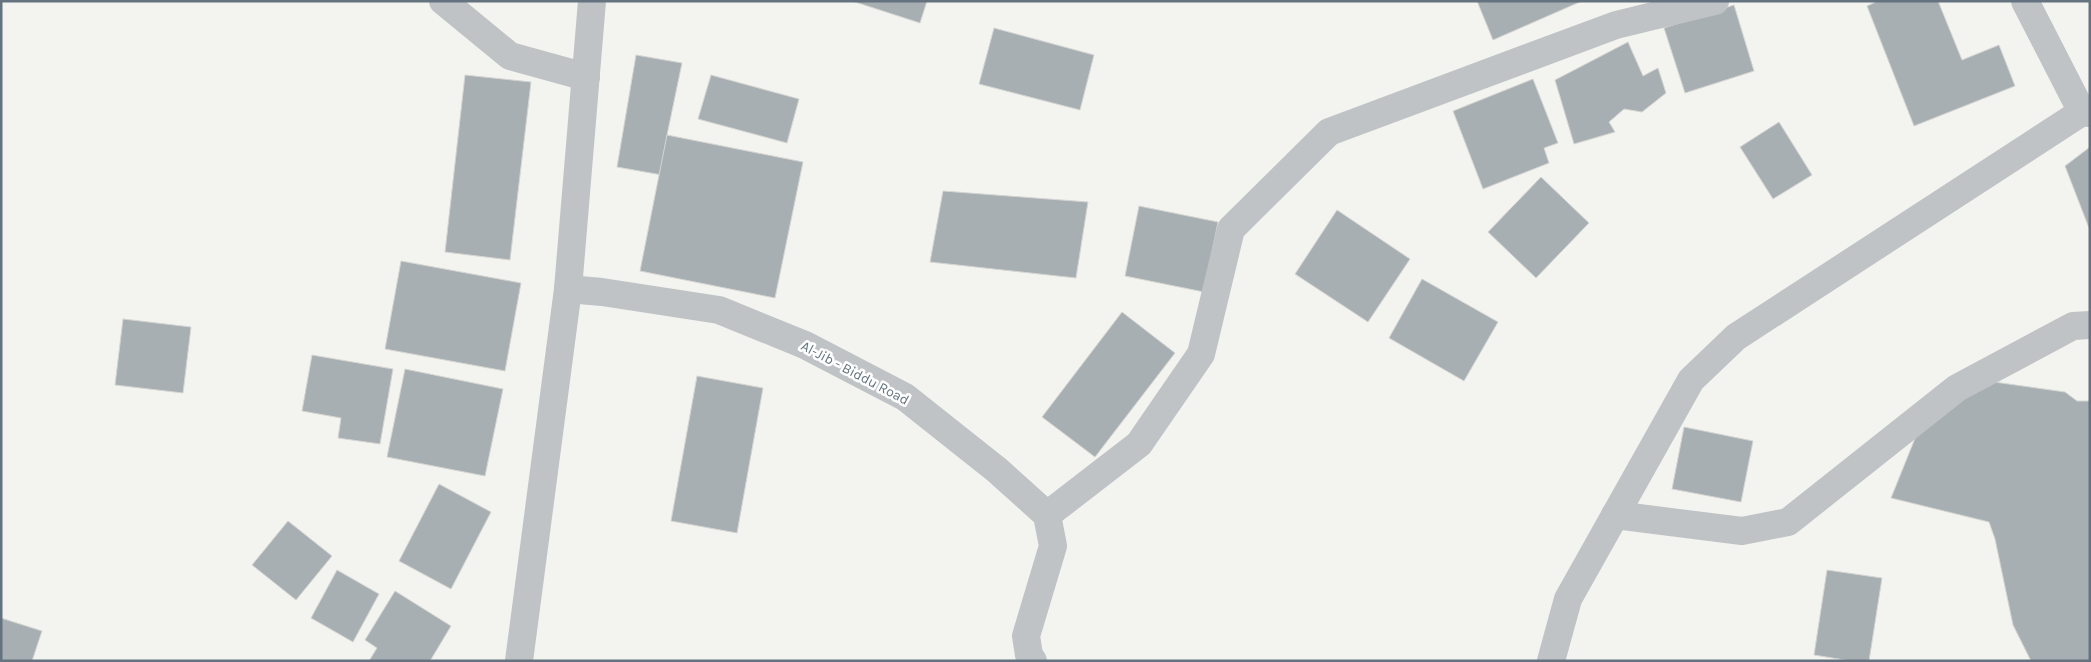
<svg xmlns="http://www.w3.org/2000/svg" width="2091" height="662" font-family="Karla,sans-serif">
<style>
.building{fill:#a8afb3;stroke:#d5d5d2}
.lines{fill:none;stroke-linecap:round;stroke-linejoin:round}
.minor{stroke:#bfc3c6;stroke-width:28}
.labels{text-anchor:middle;dominant-baseline:central;stroke-width:5;stroke-linejoin:round;paint-order:stroke}
.street-label{font-size:14px;fill:#64737f;stroke:#fff}
</style>
<rect width="100%" height="100%" fill="#f3f4f0"/>
<!-- building -->
<g class="building">
<path d="M852,1H927L920,23Z"/>
<path d="M1477,1H1582L1493,40Z"/>
<path d="M1878,1H1938L1962,60L1999,45L2015,86L1914,126L1867,6Z"/>
<path d="M1734,5L1754,71L1685,93L1664,28Z"/>
<path d="M994,28L1094,55L1080,110L979,84Z"/>
<path d="M1628,42L1643,76L1658,68L1666,93L1642,112L1624,109L1609,122L1615,132L1574,144L1555,80Z"/>
<path d="M636,55L682,63L667,135L662,175L617,167Z"/>
<path d="M465,75L531,82L510,260L445,252Z"/>
<path d="M711,75L799,99L787,143L698,119Z"/>
<path d="M1533,79L1558,143L1544,148L1549,163L1483,189L1453,111Z"/>
<path d="M1779,122L1812,175L1773,199L1740,147Z"/>
<path d="M667,135L803,162L775,298L640,271Z"/>
<path d="M2090,147V228H2089L2065,166Z"/>
<path d="M1541,177L1589,223L1536,278L1488,232Z"/>
<path d="M943,191L1088,202L1076,278L930,262Z"/>
<path d="M1139,206L1218,222L1204,292L1125,276Z"/>
<path d="M1337,210L1410,259L1368,322L1295,274Z"/>
<path d="M401,261L521,283L505,371L385,349Z"/>
<path d="M1422,279L1498,322L1464,381L1389,338Z"/>
<path d="M1122,312L1175,353L1095,457L1042,417Z"/>
<path d="M123,319L191,327L183,393L115,385Z"/>
<path d="M312,355L393,369L380,444L338,438L341,418L302,411Z"/>
<path d="M405,369L503,389L485,476L387,457Z"/>
<path d="M697,376L763,388L737,533L671,521Z"/>
<path d="M1980,380L2065,392L2077,401H2090V661H2031L2013,625L1995,539L1989,522L1891,498L1918,431Z"/>
<path d="M1684,427L1753,441L1741,502L1672,489Z"/>
<path d="M439,484L491,512L451,589L399,561Z"/>
<path d="M288,521L332,556L296,600L252,565Z"/>
<path d="M337,570L379,594L353,642L311,618Z"/>
<path d="M1827,570L1882,578L1869,661H1851L1814,655Z"/>
<path d="M395,591L451,626L430,661H369L377,648L365,640Z"/>
<path d="M1,618L42,631L32,661H1Z"/>
</g>
<g class="lines">
<!-- minor -->
<g class="minor">
<path d="M443,1L510,56L586,77"/>
<path d="M2025,1L2082,112L2090,113"/>
<path d="M568,289L602,292L719,310L805,345L905,397L997,470L1047,515L1053,546L1026,636L1029,655L1033,661"/>
<path d="M1047,515L1139,444L1201,354L1231,229L1329,132L1616,25L1715,1"/>
<path d="M1615,515L1742,531L1788,522L1957,388L2073,326L2090,325"/>
<path d="M519,661L568,289L592,1"/>
<path d="M1551,661L1568,599L1691,380L1736,337L2082,112"/>
</g>
</g>
<g class="labels">
<!-- street labels -->
<g class="street-label">
<text transform="translate(855 373) rotate(28)">Al-Jib - Biddu Road</text>
</g>
</g>
<!-- border -->
<rect width="2091" height="662" fill="none" stroke="#64737f" stroke-width="5"/>
</svg>
